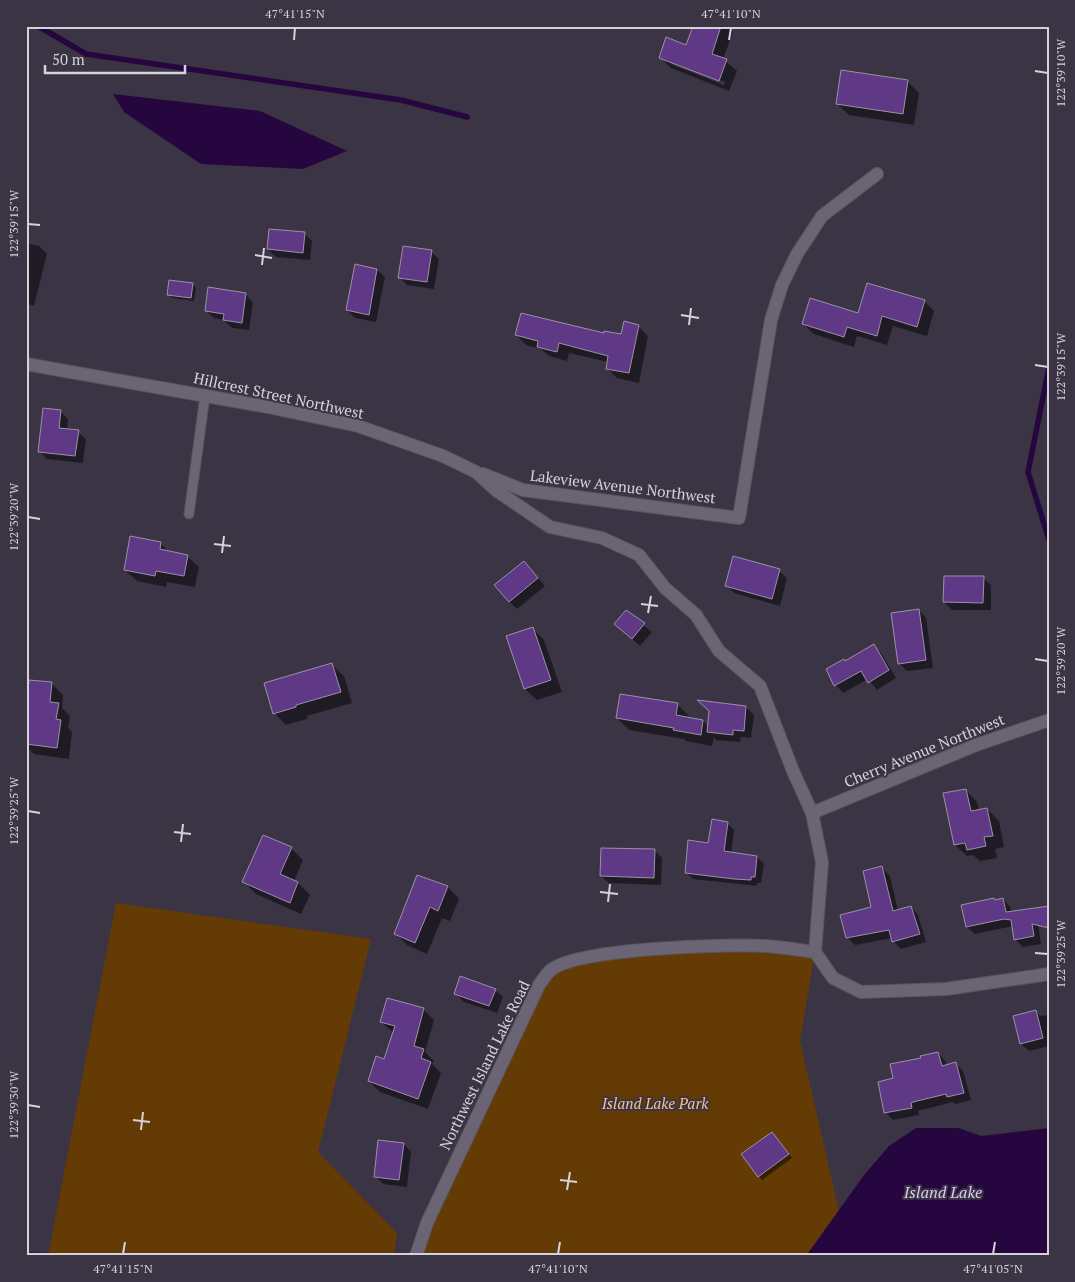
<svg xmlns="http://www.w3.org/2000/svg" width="1075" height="1282" font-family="'PT Serif',serif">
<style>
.green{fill:#643b04}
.water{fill:#26063f}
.shadow{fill:#0007;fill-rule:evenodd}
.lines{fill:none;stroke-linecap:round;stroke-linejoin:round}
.stream{stroke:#26063f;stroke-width:5.5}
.building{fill:#5f3986;stroke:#9a92a5}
.lane-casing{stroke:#58535f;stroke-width:11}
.street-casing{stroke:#58535f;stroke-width:14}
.lane{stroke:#6b6475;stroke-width:9}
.street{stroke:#6b6475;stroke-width:12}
.ticks{fill:none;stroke:#d6d2dc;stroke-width:2}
.labels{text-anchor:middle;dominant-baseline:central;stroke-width:4;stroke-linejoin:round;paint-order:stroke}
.street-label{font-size:15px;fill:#d6d2dc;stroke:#3b3444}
.park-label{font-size:15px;font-style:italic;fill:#f6c08a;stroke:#3b3444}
.water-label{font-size:16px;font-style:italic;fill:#dac8f3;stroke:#3b3444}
.neatline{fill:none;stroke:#d6d2dc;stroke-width:2}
.ticks-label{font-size:12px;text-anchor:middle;fill:#d6d2dc}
</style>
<rect width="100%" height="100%" fill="#3b3444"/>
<!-- green -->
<g class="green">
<path d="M116,903L371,939L318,1152L397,1233L394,1256H48Z"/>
<path d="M716,946L815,952L800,1041L839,1211L806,1256H416L539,985L566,962Z"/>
</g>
<!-- water -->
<g class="water">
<path d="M113,94L260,111L347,151L303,169L201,164L124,112Z"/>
<path d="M916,1128H959L981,1136L1049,1128V1256H806L864,1175L889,1146Z"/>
</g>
<!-- shadow -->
<g class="shadow">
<path d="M694,26H728L733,32L723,59L737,71L729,91L671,68L661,58L687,47ZM671,62L725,82L724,85L671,64Z"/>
<path d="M907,81L919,93L914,125L849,115L837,104Z"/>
<path d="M304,234L312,241L310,260L276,257L268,249Z"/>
<path d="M26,243L39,246L47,254L34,306L26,304Z"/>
<path d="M431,252L439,259L434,289L407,285L399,277Z"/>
<path d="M377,270L385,277L376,322L355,318L347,310Z"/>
<path d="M192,285L196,288L194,301L172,298L168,294Z"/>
<path d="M245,294L253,302L249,330L232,328L224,320L214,318L206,311Z"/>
<path d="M924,301L934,311L927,336L893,326L887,345L857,336L854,347L814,334L803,324L859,315Z"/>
<path d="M638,326L648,336L639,383L617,378L607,368L608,362L569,353L567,361L549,356L541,349L526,345L516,335L622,336Z"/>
<path d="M61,412L68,419L67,430L78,432L86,439L83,463L47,459L39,451Z"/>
<path d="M160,543L169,552L187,556L199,567L195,587L167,582L166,587L137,581L125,570Z"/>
<path d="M524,562L545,586L517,609L509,601Z"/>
<path d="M779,571L787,578L780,606L734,593L727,585Z"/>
<path d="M983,578L991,585V610H952L944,602Z"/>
<path d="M919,610L926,618L933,668L907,671L899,663Z"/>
<path d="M626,611L652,632L640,646L623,631Z"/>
<path d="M533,629L544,640L562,692L537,700L525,689L508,637Z"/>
<path d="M873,646L881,653L896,678L877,690L868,679L843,693L836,685L845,662Z"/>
<path d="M332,665L344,676L352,703L307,716V719L286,725L274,713Z"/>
<path d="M52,684L63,695L62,708L70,716L68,728L72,732L69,759L34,754L26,746V714Z"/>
<path d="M677,704L689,716L688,719L703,721L709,727L746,707L754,715L751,738L741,737L740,742L716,740L714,737L712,746L686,741L684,739L629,730L617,718Z"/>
<path d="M966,790L977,802L979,811L987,809L999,821L1004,847L995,849L997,858L980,861L973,855L967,856L955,845Z"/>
<path d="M727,823L734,830L731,854L757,857L764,864L761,883H757V886L693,879L686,872Z"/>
<path d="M291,848L303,860L294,881L298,883L310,895L301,914L256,894L244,882Z"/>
<path d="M654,850L662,858L661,885L609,883L601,876Z"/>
<path d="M882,868L890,876L898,911L911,907L918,915L926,942L901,949L894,942L892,938L855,945L847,937L873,908Z"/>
<path d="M433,881L448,887L459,899L450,921L442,918L427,954L407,945L395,933Z"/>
<path d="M1003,899L1010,907L1012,912L1037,917L1041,944L1023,947L1015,939L1013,926L975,934L967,927L995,901Z"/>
<path d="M495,990L503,997L497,1013L464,1002L456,994Z"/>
<path d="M423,1009L434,1020L425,1052L434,1061L432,1064L441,1073L428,1109L380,1092L369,1081L384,1060L394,1033L381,1022Z"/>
<path d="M1035,1011L1040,1016L1049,1015V1046L1029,1051L1021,1044L1014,1017Z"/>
<path d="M938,1053L945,1061L947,1066L956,1064L963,1071L971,1100L955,1104L953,1102L918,1111L919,1115L893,1120L886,1113L879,1083L895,1079L922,1059Z"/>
<path d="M775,1137L792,1158L762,1180L759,1176Z"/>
<path d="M404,1144L411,1152L407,1187L383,1184L375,1176Z"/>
</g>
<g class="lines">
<!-- stream -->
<g class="stream">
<path d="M38,26L86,54L401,100L467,117"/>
<path d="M1049,367L1028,472L1049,540"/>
<path d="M26,1255L65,1256"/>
</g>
</g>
<!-- building -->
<g class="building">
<path d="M693,26H721L712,54L727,59L719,81L659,58L666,37L686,45Z"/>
<path d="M841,70L908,80L903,114L836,104Z"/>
<path d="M269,229L305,232L303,253L267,249Z"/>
<path d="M403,246L432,250L427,282L398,278Z"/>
<path d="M355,264L377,269L369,315L346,310Z"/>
<path d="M169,280L193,283L191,298L167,295Z"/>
<path d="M867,283L925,300L917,327L882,316L877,336L847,327L844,337L802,324L810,298L858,313Z"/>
<path d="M208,287L246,293L242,323L223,320L224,314L205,311Z"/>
<path d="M521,313L604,333V331L621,334L624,321L639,325L629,373L606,369L608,356L559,343L557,352L537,347L538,341L515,335Z"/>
<path d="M43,408L61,410L59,428L79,430L75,456L38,452Z"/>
<path d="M130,536L161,542L160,549L188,555L184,576L156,571L155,576L124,570Z"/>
<path d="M733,556L780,569L772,599L725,586Z"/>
<path d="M524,561L538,578L509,602L494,585Z"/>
<path d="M944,576H984L983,603L943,602Z"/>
<path d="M919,609L926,660L898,664L891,613Z"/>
<path d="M626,610L645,623L632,639L614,624Z"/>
<path d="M533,627L551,680L524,689L506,636Z"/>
<path d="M874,644L889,670L868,683L861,671L834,686L826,669L844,659L845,661Z"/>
<path d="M332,663L341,692L296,705V707L273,714L264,683Z"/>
<path d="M29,680L52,682L50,702L59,703L56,719L61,720L57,748L26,744V704Z"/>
<path d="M620,694L678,703L676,715L703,720L701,735L673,730L674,728L616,718Z"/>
<path d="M697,700L746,706L744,731L733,730V735L707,732L709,711Z"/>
<path d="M966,789L971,811L987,808L993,836L984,837L986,846L967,850L965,843L954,845L943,793Z"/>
<path d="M712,819L728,822L724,851L757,856L755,877H751V880L734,879L685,873L688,840L708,843Z"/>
<path d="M263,835L292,847L280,874L298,882L290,903L242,882Z"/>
<path d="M601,848L655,849L654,878L600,876Z"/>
<path d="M882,866L893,911L911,906L920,934L892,942L889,930L846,938L840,915L871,907L863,871Z"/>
<path d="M417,875L448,886L438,911L430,907L415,943L394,934Z"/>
<path d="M994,898L995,900L1003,898L1006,912L1049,906V928L1032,924L1034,936L1014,940L1011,920L1004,919L966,927L961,905Z"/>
<path d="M460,976L496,989L489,1006L454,994Z"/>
<path d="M387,998L424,1008L414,1046L424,1049L421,1058L431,1062L418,1099L368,1081L376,1056L384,1059L395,1026L380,1022Z"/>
<path d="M1036,1010L1043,1038L1020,1044L1013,1016Z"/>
<path d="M938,1052L942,1066L956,1062L964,1093L947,1097L946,1094L913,1102L911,1103L912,1108L884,1113L878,1082L893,1078L890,1064L921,1058L920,1056Z"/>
<path d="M772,1132L789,1154L758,1177L741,1154Z"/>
<path d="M378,1140L404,1143L399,1180L374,1177Z"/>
</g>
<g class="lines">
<defs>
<path id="lane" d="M189,514L205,396"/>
<g id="street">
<path d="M26,364L268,407L358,426L443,456L476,472L497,491L550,527L602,538L639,555L665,588L696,615L719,651L760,686L793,771L812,813L822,862L815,952"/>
<path d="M483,474L523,490L739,518L771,320L782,285L797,254L822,216L877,174"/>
<path d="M812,813L976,745L1049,720"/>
<path d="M815,952L833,978L861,992L946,989L1049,974"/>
<path d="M416,1256L427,1223L539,985C543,980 546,974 551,970C578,948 727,944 765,946C782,947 798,950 815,952"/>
</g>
</defs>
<!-- lane casing -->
<use href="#lane" class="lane-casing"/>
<!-- street casing -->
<use href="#street" class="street-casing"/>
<!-- lane -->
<use href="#lane" class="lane"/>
<!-- street -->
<use href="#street" class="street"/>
</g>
<!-- ticks -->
<path class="ticks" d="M294,40L295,28M729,40L731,28M1035,71L1048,73M28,224L40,225M255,255L272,258M262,265L264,248M681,315L699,318M689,325L691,308M1035,365L1048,367M28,517L40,519M214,544L231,546M222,553L224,536M641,604L658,606M648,613L651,596M1035,659L1048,661M28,811L40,813M174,832L191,834M181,842L183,824M600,892L618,894M608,902L610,884M1035,953L1048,954M28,1105L40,1107M133,1120L150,1122M141,1130L143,1112M560,1180L577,1182M567,1190L570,1172M123,1254L125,1242M558,1254L560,1242M993,1254L995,1242"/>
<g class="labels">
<!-- street labels -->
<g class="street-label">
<text transform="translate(279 395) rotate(12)">Hillcrest Street Northwest</text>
<text transform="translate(623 486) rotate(7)">Lakeview Avenue Northwest</text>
<text transform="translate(924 750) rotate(-22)">Cherry Avenue Northwest</text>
<text transform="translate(484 1065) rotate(-64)">Northwest Island Lake Road</text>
</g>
<!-- park labels -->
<g class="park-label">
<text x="655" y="1103">Island Lake Park</text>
</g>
<!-- water labels -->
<g class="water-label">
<text x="943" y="1192">Island Lake</text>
</g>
</g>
<!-- border -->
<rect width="1075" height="1282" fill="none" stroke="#3b3444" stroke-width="55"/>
<!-- scale -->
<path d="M45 65v8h140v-8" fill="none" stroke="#d6d2dc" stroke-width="2.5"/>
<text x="52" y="65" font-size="15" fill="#d6d2dc" stroke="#3b3444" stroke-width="4" paint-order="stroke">50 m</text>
<rect x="28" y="28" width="1020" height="1226" class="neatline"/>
<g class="ticks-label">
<text x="295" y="18">47°41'15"N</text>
<text x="731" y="18">47°41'10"N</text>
<text transform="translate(1061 73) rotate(-90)" y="4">122°39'10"W</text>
<text transform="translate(14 224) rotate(-90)" y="4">122°39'15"W</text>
<text transform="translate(1061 367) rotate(-90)" y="4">122°39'15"W</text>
<text transform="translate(14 517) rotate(-90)" y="4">122°39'20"W</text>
<text transform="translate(1061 661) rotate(-90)" y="4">122°39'20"W</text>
<text transform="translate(14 811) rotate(-90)" y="4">122°39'25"W</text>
<text transform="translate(1061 954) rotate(-90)" y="4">122°39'25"W</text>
<text transform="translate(14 1105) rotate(-90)" y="4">122°39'30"W</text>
<text x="123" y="1273">47°41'15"N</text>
<text x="558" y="1273">47°41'10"N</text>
<text x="993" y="1273">47°41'05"N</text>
</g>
</svg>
